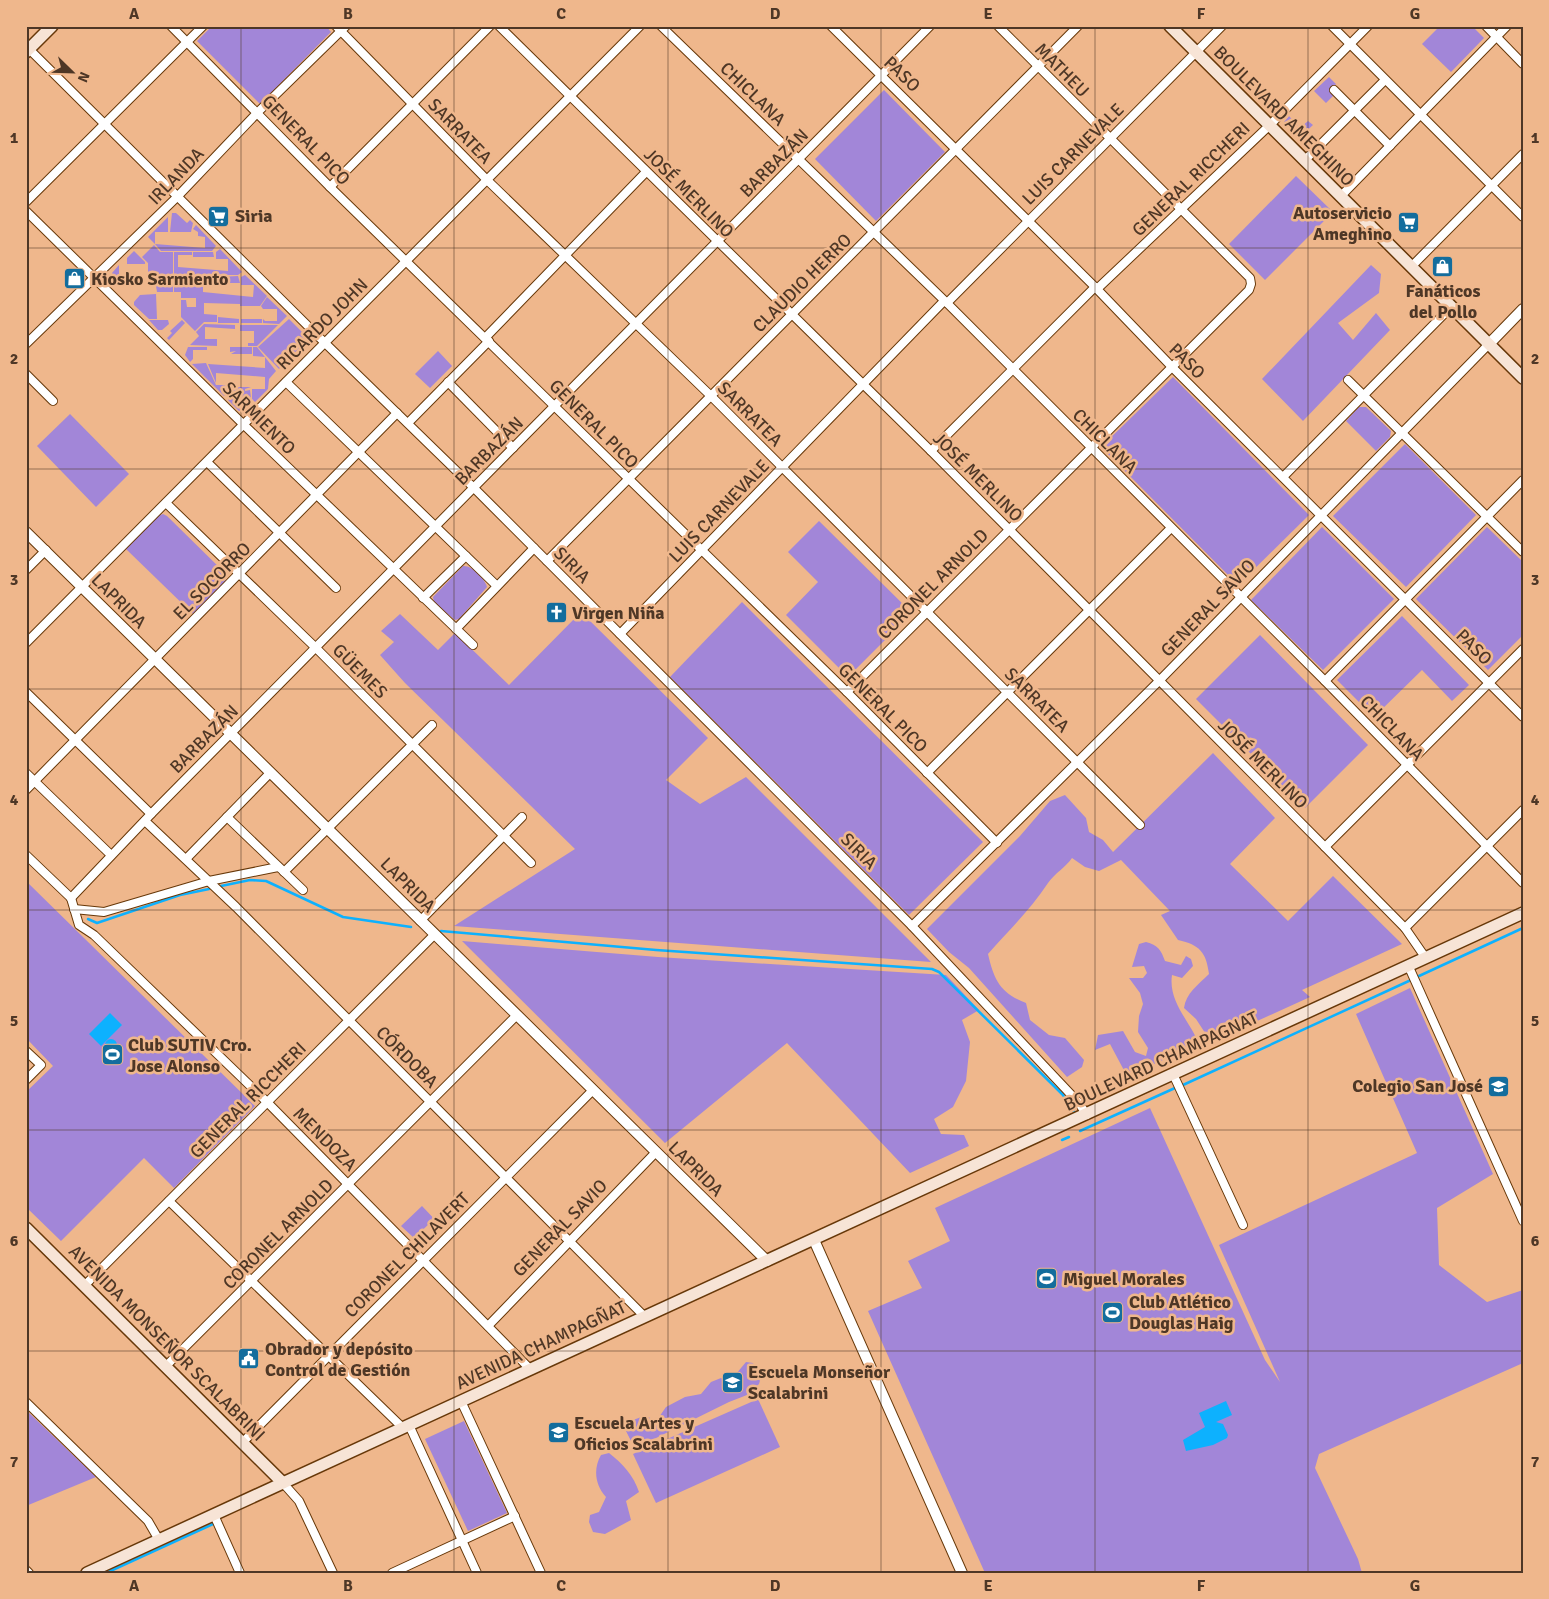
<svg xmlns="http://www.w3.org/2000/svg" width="1549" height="1599" font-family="Signika,sans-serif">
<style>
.green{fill:#a286d8}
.water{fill:#0db1fe}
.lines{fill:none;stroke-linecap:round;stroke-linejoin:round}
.stream{stroke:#0db1fe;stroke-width:2.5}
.minor-casing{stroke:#673809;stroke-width:10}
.tertiary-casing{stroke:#673809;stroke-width:12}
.secondary-casing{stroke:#673809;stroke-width:14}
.minor{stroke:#fff;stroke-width:8}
.tertiary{stroke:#fff;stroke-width:10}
.secondary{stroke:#f7e4d6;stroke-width:11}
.grid{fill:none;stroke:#4e3726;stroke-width:1;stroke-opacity:0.55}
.labels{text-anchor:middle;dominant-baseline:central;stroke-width:5;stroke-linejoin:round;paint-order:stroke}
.street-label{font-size:18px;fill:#4e3726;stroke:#efb78c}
.poi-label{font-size:18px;font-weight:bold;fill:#4e3726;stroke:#efb78c;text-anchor:start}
.neatline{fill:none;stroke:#4e3726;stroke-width:2}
.grid-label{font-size:16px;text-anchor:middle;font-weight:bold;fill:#4e3726}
</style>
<rect width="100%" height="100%" fill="#efb78c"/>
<!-- green -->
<g class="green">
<path d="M212,26H326L331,32L260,104L197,41Z"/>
<path d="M1440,26H1472L1484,38L1451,72L1422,44Z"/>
<path d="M1329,77L1336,84L1330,91L1334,95L1326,103L1314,91Z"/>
<path d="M884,90L945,152L876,221L815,159Z"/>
<path d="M1289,116L1300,128L1308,121L1313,125L1299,138L1284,122Z"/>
<path d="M1296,176L1333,212L1265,280L1229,244Z"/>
<path d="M172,213H176L187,223L190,220L193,223L191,232H170Z"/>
<path d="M168,217V232H155V244L148,237Z"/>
<path d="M196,225L216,246L212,251H161L155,244L205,248V237L198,236V232L193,229Z"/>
<path d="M154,245L160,252H173V276L164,277V285H173V292H157L156,286H148V263L142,257Z"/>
<path d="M220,249L242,272L238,275H174V252H192V255H178V267L228,271V259H216V252Z"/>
<path d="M134,251L145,262V264H127V258Z"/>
<path d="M193,252H213L214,257H193Z"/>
<path d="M119,265V284H115L112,281V273Z"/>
<path d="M1371,265L1381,274L1379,293L1338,323L1353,340L1376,313L1390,330L1303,421L1262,379Z"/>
<path d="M245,275L267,296L260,306H240V304L204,303V314L217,315V322H204L195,331L181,317V300H186L187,307H196V298H181V292H174V276H217V281H203V292L253,297L254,285H241V277Z"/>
<path d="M238,276L240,283H219V277Z"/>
<path d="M156,294L157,319H149L134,305V302L140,295Z"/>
<path d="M267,297L287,316L279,324L263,323V319L265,321H277V309H263L261,306Z"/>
<path d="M218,317L239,319V323H218Z"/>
<rect x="241" y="319" width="21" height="4"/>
<path d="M289,319L305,335V342L279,369L258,347Z"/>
<path d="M149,320H168L169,324L162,330H158Z"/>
<path d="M182,320L185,323L169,340L167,338L172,333L170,331Z"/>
<path d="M204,324L235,325V329L205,327V339H217V346L190,345L199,336L196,332Z"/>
<path d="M240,325H278L257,346H248V343H254V331H240Z"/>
<path d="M188,347H207V350H193V359L190,362L185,355Z"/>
<path d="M230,347H252V354H231L236,351L230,352Z"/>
<path d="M253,347H257L276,371L269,379L268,389L255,402L252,399V389H265V377L216,373V383L208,364L265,368V357L253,356Z"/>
<path d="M438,351L452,366L430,388L415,374Z"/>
<path d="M206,363L216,385H227L222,386L223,389L228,387V393L224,396L192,364Z"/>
<path d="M1173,377L1309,515L1238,585L1101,447Z"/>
<path d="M230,387H251L245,389V391L250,390L252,406L247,410L239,411L228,400Z"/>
<path d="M1359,407H1366L1391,431L1390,437L1376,451L1346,421Z"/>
<path d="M70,414L129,474L96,507L37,446Z"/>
<path d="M1405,444L1476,515L1406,587L1333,516Z"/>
<path d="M163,514L167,516L226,574V581L193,614L126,549L158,516Z"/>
<path d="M819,521L912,613L848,677L786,615L818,582L788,552Z"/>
<path d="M1322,527L1394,599L1323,670L1251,600Z"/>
<path d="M1487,527L1523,562V635L1488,670L1416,599Z"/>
<path d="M463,566C472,565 485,579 487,587L459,619L455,620L434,603L433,597Z"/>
<path d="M742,602L983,842L909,915L670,677Z"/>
<path d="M581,612L708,738L666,780L700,804L746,777L931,962L454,926L575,849L405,683L380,655L394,642L381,631L400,614L438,650L455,633L509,685Z"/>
<path d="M1402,616L1469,685L1452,701L1422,670L1374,717L1337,680Z"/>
<path d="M1260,635L1368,745L1305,808L1196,699Z"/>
<path d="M1213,753L1275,818L1230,864L1288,921L1333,876L1402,944L1302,990L1310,997L1211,1042L1196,1019L1184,1008C1186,993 1198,985 1209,974C1206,952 1200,945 1178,940L1161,915L1170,911L1121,860L1099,871L1085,867L1072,858C1066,867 1055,873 1048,883C1031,909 1009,930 988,954C994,980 1000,993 1026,1003L1030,1020L1049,1035L1065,1038L1084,1060L1082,1067L1067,1077L969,968L949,952L927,929L1020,836L1050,801L1065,795L1086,818L1089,832L1103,840L1113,852Z"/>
<path d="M26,881L255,1106L174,1188L144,1158L61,1241L26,1207V1092L53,1066L26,1038Z"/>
<path d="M462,941L658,957L946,975L979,1010L962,1020L970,1042L966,1081L953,1107L934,1119L941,1134L964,1135L969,1146L910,1173L787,1043L665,1143Z"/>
<path d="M1146,942C1158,945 1161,950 1165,961L1181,965L1186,956L1191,959L1193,966L1182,978L1172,975C1168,1002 1190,1021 1199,1044L1127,1076L1110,1044L1095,1050L1098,1035L1123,1031L1135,1052L1146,1056L1148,1048L1138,1032L1139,1016L1143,1004L1140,993L1129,978H1143L1147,973L1144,966L1132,967L1139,944Z"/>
<path d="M1410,988L1493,1174L1437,1208L1439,1265L1487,1302L1523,1290V1363L1319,1454L1315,1468L1358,1559L1362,1573H985L868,1311L922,1288L908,1261L950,1241L935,1208L1150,1108L1265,1360L1280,1382L1219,1245L1417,1153L1356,1014Z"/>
<path d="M422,1206L440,1225L436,1229L430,1223L414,1238L401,1226Z"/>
<path d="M746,1362L753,1363L761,1377L759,1384L747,1395L729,1402L648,1442L631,1441L624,1427L625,1423L644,1416L657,1420L666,1407L685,1397L701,1394L711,1382L721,1378L726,1381L731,1380Z"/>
<path d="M758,1399L780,1447L656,1503L633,1454Z"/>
<path d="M26,1410L96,1477L26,1506Z"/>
<path d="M464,1421L507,1513L468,1531L425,1439Z"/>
<path d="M609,1453C622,1463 634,1476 639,1492L626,1501L631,1520L605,1534L593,1532L589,1522L590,1515L599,1512L606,1497C595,1485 593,1469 601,1455Z"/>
</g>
<!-- water -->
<g class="water">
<path d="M110,1013L122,1025L101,1046L89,1034Z"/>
<circle cx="111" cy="1045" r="6"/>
<path d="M1226,1401L1232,1415L1216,1422L1223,1424L1228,1435L1227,1438L1213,1445L1186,1451L1183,1440L1205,1427L1199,1413Z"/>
</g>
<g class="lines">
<!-- stream -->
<g class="stream">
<path d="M221,886L250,880L266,881L343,917L411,927"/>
<path d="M88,919L97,923L180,895L209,889"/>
<path d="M441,931L656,950L932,969L939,972L1063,1095L1075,1113"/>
<path d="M1419,976L1523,928"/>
<path d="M1183,1085L1411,980"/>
<path d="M1080,1131L1175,1088"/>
<path d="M1062,1140L1069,1137"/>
<path d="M106,1573L213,1524"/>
</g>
<defs>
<g id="minor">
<path d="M171,26L330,187L847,692L997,843"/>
<path d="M336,26L487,180L711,396L1140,825"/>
<path d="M499,26L931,451L1325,847L1405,928L1425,957"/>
<path d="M661,26L947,303L1325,681L1523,883"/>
<path d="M831,26L1095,287L1172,367L1523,717"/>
<path d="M1332,26L1523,217"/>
<path d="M1486,26L1523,64"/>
<path d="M27,47L325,343L474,488L912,926L1078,1102L1087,1115"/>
<path d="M1334,90L1390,146"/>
<path d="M1304,161L1385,80"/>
<path d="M330,187L490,26"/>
<path d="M1340,197L1507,26"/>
<path d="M26,202L203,26"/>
<path d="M26,211L244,425L473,645"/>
<path d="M1411,267L1523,154"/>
<path d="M1097,289L1270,125L1368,26"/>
<path d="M947,303L1222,26"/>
<path d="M485,338L646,172"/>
<path d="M26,344L177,197L258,112L346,26"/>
<path d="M26,374L53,401"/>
<path d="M1348,380L1523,552"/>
<path d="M286,382L497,586"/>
<path d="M448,382L513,448"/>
<path d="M408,423L489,341"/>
<path d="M931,451L1095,287"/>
<path d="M207,462L336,588"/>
<path d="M1283,477L1451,307"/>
<path d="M166,503L316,648L531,863"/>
<path d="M547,561L1078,26"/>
<path d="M26,570L46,550"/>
<path d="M423,598L466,556"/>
<path d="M456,629L534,548"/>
<path d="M620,634L944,301"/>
<path d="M26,643L640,26"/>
<path d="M1325,681L1523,480"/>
<path d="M26,692L151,814"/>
<path d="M847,692L1249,290L1251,284L1250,278L998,26"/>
<path d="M26,773L111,855"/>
<path d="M927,773L1171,528"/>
<path d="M26,790L397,413"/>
<path d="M227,817L303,890"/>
<path d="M145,821L236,907L645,1317"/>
<path d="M1325,847L1523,649"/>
<path d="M26,855L71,898"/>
<path d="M186,859L270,773"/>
<path d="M284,872L432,725"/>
<path d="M71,898L151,814L930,26"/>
<path d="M71,898L79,925L94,935L267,1102L530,1369"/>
<path d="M74,909L104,912L209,881L278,867"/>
<path d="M420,921L522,817"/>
<path d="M912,926L1159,681L1489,344"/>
<path d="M1405,928L1523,810"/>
<path d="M1408,965L1523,1221"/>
<path d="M26,1051L41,1065L26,1080"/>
<path d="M1173,1074L1243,1225"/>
<path d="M169,1201L403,1428"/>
<path d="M84,1286L434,935"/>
<path d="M488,1326L656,1152"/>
<path d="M165,1367L517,1015"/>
<path d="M461,1401L541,1573"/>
<path d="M26,1402L148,1521L159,1540"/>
<path d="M409,1425L477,1573"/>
<path d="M242,1443L593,1090"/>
<path d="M283,1483L299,1501L333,1573"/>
<path d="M214,1515L240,1573"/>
<path d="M26,1570L29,1573"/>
<path d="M392,1573L515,1516"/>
</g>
<g id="tertiary">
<path d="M1489,344L1523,309"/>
<path d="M26,532L767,1261"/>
<path d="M814,1240L962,1573"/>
</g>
<g id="secondary">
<path d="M1170,26L1523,378"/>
<path d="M26,52L52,26"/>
<path d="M26,1228L283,1483"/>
<path d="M87,1573L1523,913"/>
</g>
</defs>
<!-- minor casing -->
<use href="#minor" class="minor-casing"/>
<!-- tertiary casing -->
<use href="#tertiary" class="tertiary-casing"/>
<!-- secondary casing -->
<use href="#secondary" class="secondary-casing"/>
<!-- minor -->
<use href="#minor" class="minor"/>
<!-- tertiary -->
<use href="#tertiary" class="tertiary"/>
<!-- secondary -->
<use href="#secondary" class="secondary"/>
</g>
<!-- grid -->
<path class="grid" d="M241,26V1573M454,26V1573M668,26V1573M881,26V1573M1095,26V1573M1308,26V1573M26,248H1523M26,469H1523M26,689H1523M26,910H1523M26,1130H1523M26,1351H1523"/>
<!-- icons -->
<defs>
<symbol id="supermarket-square" viewBox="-11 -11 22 22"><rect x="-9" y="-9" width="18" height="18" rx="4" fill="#136d9d" stroke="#efb78c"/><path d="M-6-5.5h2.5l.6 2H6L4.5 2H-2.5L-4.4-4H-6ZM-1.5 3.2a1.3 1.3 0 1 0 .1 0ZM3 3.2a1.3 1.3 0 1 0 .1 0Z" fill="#fff"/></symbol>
<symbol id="shop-square" viewBox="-11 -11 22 22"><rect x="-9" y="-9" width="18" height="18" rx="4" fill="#136d9d" stroke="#efb78c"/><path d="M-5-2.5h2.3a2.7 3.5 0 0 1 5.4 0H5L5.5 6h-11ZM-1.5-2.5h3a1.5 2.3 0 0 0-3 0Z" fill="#fff"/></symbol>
<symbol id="church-square" viewBox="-11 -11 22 22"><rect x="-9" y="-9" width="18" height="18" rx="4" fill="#136d9d" stroke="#efb78c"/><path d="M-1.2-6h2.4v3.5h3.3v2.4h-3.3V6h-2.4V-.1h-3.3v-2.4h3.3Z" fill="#fff"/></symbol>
<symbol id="stadium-square" viewBox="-11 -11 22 22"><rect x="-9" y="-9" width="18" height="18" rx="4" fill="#136d9d" stroke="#efb78c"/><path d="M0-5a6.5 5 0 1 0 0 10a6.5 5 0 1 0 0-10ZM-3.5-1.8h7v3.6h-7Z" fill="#fff"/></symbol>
<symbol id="school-square" viewBox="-11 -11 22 22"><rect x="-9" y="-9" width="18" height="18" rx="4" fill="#136d9d" stroke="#efb78c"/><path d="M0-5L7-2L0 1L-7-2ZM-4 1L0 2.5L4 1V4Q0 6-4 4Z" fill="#fff"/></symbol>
<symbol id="civic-square" viewBox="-11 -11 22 22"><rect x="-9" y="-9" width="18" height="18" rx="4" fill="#136d9d" stroke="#efb78c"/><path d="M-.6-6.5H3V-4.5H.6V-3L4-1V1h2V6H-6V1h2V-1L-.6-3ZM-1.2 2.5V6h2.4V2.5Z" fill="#fff"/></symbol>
</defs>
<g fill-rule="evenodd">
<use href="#supermarket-square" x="206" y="204" width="25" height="25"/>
<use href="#supermarket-square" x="1396" y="210" width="25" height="25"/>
<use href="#shop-square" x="1430" y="254" width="25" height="25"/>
<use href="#shop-square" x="62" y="266" width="25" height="25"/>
<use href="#church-square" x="544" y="600" width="25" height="25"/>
<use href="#stadium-square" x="100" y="1042" width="25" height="25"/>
<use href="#school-square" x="1486" y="1074" width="25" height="25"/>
<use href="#stadium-square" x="1034" y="1266" width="25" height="25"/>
<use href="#stadium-square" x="1100" y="1300" width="25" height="25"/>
<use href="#civic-square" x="236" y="1346" width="25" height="25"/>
<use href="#school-square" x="720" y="1370" width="25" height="25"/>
<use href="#school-square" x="546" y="1420" width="25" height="25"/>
</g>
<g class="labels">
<!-- street labels -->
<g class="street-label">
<text transform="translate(1062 70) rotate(45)">MATHEU</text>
<text transform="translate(902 74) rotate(44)">PASO</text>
<text transform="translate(753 94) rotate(44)">CHICLANA</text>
<text transform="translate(1284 116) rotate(45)">BOULEVARD AMEGHINO</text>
<text transform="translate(460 131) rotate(46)">SARRATEA</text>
<text transform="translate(306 140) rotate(46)">GENERAL PICO</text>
<text transform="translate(1073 154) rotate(-45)">LUIS CARNEVALE</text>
<text transform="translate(774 163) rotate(-45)">BARBAZÁN</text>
<text transform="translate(176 176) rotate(-46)">IRLANDA</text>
<text transform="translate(1191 179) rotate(-44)">GENERAL RICCHERI</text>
<text transform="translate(689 193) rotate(45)">JOSÉ MERLINO</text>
<text transform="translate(802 283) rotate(-45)">CLAUDIO HERRO</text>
<text transform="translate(322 324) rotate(-45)">RICARDO JOHN</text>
<text transform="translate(1187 361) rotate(45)">PASO</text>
<text transform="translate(750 414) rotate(45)">SARRATEA</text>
<text transform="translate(259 418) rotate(45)">SARMIENTO</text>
<text transform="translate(594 424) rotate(45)">GENERAL PICO</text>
<text transform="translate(1105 441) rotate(45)">CHICLANA</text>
<text transform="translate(489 451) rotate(-45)">BARBAZÁN</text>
<text transform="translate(978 477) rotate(45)">JOSÉ MERLINO</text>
<text transform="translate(719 511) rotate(-46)">LUIS CARNEVALE</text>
<text transform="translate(572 565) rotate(45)">SIRIA</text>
<text transform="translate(212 581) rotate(-45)">EL SOCORRO</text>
<text transform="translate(933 584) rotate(-45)">CORONEL ARNOLD</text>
<text transform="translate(119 601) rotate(45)">LAPRIDA</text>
<text transform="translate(1208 608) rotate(-46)">GENERAL SAVIO</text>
<text transform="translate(1474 647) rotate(45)">PASO</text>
<text transform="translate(360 671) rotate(45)">GÜEMES</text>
<text transform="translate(1037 700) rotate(45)">SARRATEA</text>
<text transform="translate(883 708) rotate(45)">GENERAL PICO</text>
<text transform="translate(1392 728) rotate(46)">CHICLANA</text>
<text transform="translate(204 739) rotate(-45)">BARBAZÁN</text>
<text transform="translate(1263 764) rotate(45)">JOSÉ MERLINO</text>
<text transform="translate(859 851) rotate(45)">SIRIA</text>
<text transform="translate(408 885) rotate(45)">LAPRIDA</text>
<text transform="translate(407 1057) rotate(45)">CÓRDOBA</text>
<text transform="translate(1161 1061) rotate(-25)">BOULEVARD CHAMPAGNAT</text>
<text transform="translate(248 1100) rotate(-45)">GENERAL RICCHERI</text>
<text transform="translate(325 1139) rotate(45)">MENDOZA</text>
<text transform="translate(696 1169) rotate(45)">LAPRIDA</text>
<text transform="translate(560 1228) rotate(-46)">GENERAL SAVIO</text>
<text transform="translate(278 1234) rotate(-45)">CORONEL ARNOLD</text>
<text transform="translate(407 1255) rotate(-45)">CORONEL CHILAVERT</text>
<text transform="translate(167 1343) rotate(45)">AVENIDA MONSEÑOR SCALABRINI</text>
<text transform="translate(541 1345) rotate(-25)">AVENIDA CHAMPAGÑAT</text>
</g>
<!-- poi labels -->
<g class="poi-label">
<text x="1392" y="213" text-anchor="end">Autoservicio<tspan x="1392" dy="21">Ameghino</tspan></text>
<text x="235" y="216">Siria</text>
<text x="91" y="279">Kiosko Sarmiento</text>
<text x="1443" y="291" text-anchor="middle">Fanáticos<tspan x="1443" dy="21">del Pollo</tspan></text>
<text x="572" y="613">Virgen Niña</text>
<text x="128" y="1045">Club SUTIV Cro.<tspan x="128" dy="21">Jose Alonso</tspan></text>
<text x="1483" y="1086" text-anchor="end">Colegio San José</text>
<text x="1063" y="1279">Miguel Morales</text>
<text x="1129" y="1302">Club Atlético<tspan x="1129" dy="21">Douglas Haig</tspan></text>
<text x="265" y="1349">Obrador y depósito<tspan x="265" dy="21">Control de Gestión</tspan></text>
<text x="748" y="1372">Escuela Monseñor<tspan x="748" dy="21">Scalabrini</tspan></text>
<text x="574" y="1423">Escuela Artes y<tspan x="574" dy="21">Oficios Scalabrini</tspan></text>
</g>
</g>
<!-- border -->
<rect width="1549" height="1599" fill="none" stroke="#efb78c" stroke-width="55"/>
<!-- north arrow -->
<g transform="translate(72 72) rotate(113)" stroke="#efb78c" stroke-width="4" paint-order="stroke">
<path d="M0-4L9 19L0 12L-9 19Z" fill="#4e3726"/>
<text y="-8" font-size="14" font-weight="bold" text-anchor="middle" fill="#4e3726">N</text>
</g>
<rect x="28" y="28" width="1494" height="1544" class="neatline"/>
<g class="grid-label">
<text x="134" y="19">A</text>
<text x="348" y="19">B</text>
<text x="561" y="19">C</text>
<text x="775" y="19">D</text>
<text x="988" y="19">E</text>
<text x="1201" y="19">F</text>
<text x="1415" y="19">G</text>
<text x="14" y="143">1</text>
<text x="1535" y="143">1</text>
<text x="14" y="364">2</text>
<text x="1535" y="364">2</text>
<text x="14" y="585">3</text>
<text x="1535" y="585">3</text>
<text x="14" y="805">4</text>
<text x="1535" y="805">4</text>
<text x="14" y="1026">5</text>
<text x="1535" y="1026">5</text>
<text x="14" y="1246">6</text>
<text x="1535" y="1246">6</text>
<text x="14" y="1467">7</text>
<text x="1535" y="1467">7</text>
<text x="134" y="1591">A</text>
<text x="348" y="1591">B</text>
<text x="561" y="1591">C</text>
<text x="775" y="1591">D</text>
<text x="988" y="1591">E</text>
<text x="1201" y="1591">F</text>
<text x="1415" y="1591">G</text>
</g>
</svg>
